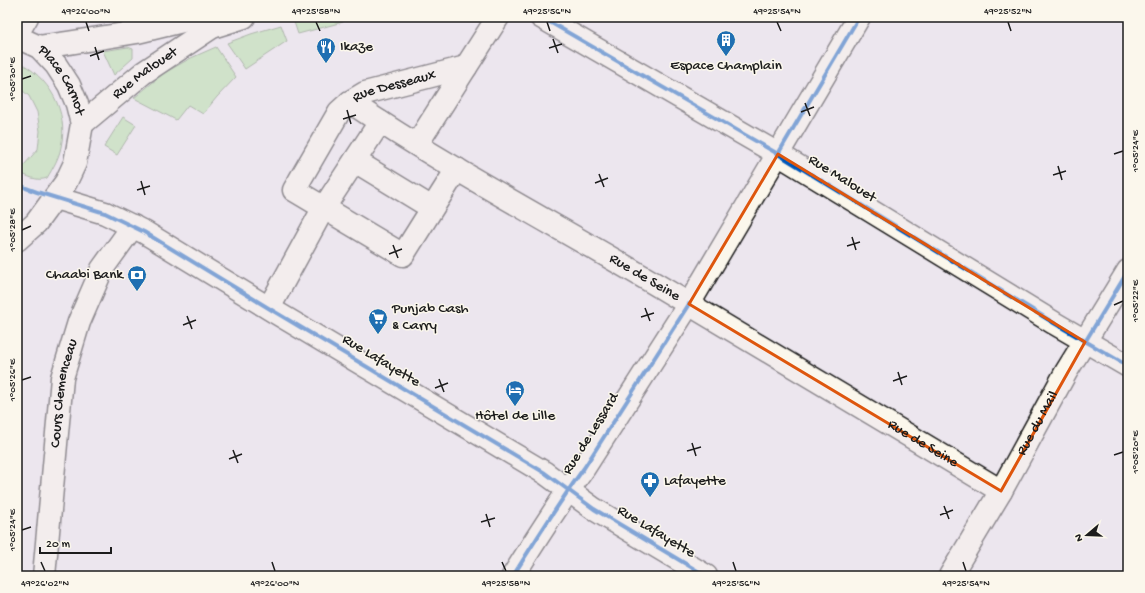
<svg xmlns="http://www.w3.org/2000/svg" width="1145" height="593" font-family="'Gochi Hand',sans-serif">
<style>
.green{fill:#adde9e;stroke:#647d5d}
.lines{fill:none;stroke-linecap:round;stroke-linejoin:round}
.street-casing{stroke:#1c1c1c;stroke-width:25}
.secondary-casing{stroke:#1c1c1c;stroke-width:25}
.street{stroke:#fbf7ec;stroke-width:22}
.secondary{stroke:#fbf7ec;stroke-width:22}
.cycleway-casing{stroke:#fbf7ec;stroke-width:6}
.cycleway{stroke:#0057b8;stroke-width:4}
.marked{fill:none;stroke:#de560d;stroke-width:3;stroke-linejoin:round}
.ticks{fill:none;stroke:#1c1c1c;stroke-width:1.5}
.labels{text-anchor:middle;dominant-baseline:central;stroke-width:3;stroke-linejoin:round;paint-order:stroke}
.poi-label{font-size:15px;fill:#1c1c1c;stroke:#fbf7ec;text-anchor:start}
.street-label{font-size:15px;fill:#1c1c1c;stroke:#fbf7ec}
.neatline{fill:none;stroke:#1c1c1c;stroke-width:1.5}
.ticks-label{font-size:10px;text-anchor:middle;fill:#1c1c1c}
</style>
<rect width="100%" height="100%" fill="#ece6ee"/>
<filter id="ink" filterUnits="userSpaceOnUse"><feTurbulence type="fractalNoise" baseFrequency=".025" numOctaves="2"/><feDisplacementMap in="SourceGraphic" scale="8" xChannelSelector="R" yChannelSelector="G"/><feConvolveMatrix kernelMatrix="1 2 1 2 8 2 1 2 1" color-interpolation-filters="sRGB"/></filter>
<g filter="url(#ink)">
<!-- green -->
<g class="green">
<path d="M315,17H341L343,22L298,34L294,22Z"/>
<path d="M281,25L287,41L245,69L227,43L251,34Z"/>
<path d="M128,47L133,49V58L114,75L103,51Z"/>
<path d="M216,47L236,77L217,97L203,114L188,105L176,120L134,98L164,73L191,58Z"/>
<path d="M17,61C49,77 69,111 61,147C59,158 53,168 47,178C37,182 27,176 18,172L38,149L40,131L37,112L29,96L17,86Z"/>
<path d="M123,117L136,125L117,155L104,147Z"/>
</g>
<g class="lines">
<defs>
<g id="street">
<path d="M541,17L778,154L1054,323L1128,366"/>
<path d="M17,34L27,17"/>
<path id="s1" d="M350,102C452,171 562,228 667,291C779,358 890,424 1001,491"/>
<path d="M417,144L466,67"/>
<path d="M355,161L432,208"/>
<path id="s2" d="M457,169L403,255L294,190L339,112L350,102L365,93L466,67L498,17"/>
<path d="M269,308L323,209L380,122"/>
<path id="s3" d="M44,576L62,378L79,322L102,269L133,226"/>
<path d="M513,576C536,539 559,503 584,468L689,304L859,17"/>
<path id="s4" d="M950,576L1001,491L1066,372L1128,271"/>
</g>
<g id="secondary">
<path id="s5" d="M17,37L39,47L56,65L69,85L77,104L82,124L75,163L66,182L36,223L17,240"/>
<path d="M39,47L68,43L137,32L195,18L212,27"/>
<path id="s6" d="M82,124L143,73L212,27L244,17"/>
<path d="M55,198L105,213L144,232L275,312L545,473L594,509L706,576"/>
</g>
</defs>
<!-- street casing -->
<use href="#street" class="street-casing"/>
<!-- secondary casing -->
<use href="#secondary" class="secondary-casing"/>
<!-- street -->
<use href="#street" class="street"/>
<!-- secondary -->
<use href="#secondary" class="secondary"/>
<defs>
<g id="cycleway">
<path d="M541,17L778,154L1054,323L1128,366"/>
<path d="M778,154L859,17"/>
<path d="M17,183L26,188L37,192L105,213L144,232L275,312L545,473L594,509L706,576"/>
<path d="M1085,342L1128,271"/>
<path d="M513,576C536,539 559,503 584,468L689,304"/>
</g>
</defs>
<!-- cycleway casing -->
<use href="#cycleway" class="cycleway-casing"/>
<!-- cycleway -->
<use href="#cycleway" class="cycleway"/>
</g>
</g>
<!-- marked area -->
<path d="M0 0H1145V593H0ZM778,154L1085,342L1001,491L689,304Z" fill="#ece6ee" fill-opacity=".55" fill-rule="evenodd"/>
<path class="marked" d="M778,154L1085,342L1001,491L689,304Z"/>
<!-- ticks -->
<path class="ticks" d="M86,22L89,31M316,22L320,31M547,22L550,31M777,22L781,31M1008,22L1011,31M553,39L558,53M95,47L99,60M549,48L562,44M90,56L104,51M22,79L31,76M805,103L810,116M347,110L351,124M801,112L814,107M343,119L356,115M1114,154L1123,151M1058,166L1062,180M599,174L604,187M1053,175L1066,171M141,181L145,195M595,183L608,178M137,190L150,186M22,230L31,226M852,237L856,250M393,245L398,258M847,246L860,242M389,254L402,249M1114,305L1123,301M645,308L650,321M187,316L192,329M641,317L654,313M183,325L196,320M898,372L902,385M439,379L444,392M22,380L31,377M893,381L907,376M435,388L448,383M692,443L696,456M233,450L238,463M687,451L701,447M1114,455L1123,452M229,459L242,454M944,506L949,519M486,514L490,527M940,515L953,510M481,522L495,518M22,530L31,527M41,562L45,571M272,562L275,571M502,562L506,571M733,562L736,571M963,562L966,571"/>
<!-- icons -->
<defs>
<symbol id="building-pin" viewBox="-11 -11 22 30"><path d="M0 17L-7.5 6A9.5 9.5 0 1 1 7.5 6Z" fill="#1f6fb2" stroke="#fbf7ec"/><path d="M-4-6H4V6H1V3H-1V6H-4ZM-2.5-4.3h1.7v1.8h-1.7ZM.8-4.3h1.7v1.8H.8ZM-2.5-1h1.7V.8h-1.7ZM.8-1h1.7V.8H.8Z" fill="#fff"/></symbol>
<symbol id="restaurant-pin" viewBox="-11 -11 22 30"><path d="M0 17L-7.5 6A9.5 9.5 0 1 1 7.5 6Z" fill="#1f6fb2" stroke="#fbf7ec"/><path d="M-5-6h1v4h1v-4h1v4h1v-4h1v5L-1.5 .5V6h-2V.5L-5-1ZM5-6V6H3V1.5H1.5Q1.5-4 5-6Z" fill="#fff"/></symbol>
<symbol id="bank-pin" viewBox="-11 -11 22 30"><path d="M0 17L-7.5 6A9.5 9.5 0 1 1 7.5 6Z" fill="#1f6fb2" stroke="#fbf7ec"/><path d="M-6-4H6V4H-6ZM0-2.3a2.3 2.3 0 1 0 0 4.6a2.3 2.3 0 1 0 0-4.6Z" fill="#fff"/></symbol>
<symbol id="supermarket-pin" viewBox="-11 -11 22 30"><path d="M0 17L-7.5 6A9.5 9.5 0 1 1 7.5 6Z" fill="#1f6fb2" stroke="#fbf7ec"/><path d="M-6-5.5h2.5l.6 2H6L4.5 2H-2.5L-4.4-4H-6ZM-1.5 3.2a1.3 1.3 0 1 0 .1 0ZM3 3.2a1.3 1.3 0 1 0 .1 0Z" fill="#fff"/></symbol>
<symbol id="hotel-pin" viewBox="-11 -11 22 30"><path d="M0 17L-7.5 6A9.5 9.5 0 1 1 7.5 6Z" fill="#1f6fb2" stroke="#fbf7ec"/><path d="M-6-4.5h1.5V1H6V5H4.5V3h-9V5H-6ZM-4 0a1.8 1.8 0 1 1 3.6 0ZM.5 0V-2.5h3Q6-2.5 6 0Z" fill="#fff"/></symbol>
<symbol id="pharmacy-pin" viewBox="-11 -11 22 30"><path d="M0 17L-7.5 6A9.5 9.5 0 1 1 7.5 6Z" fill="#1f6fb2" stroke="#fbf7ec"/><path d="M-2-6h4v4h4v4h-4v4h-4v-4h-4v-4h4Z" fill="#fff"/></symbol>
</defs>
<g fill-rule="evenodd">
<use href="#building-pin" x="715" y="29" width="22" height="30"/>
<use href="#restaurant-pin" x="315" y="36" width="22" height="30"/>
<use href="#bank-pin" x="126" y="264" width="22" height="30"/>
<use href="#supermarket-pin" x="367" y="307" width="22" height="30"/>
<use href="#hotel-pin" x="504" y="379" width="22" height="30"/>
<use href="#pharmacy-pin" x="639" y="470" width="22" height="30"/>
</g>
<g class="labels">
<!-- poi labels -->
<g class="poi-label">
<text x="340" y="47">Ikaze</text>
<text x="726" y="66" text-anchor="middle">Espace Champlain</text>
<text x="123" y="275" text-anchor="end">Chaabi Bank</text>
<text x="392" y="309">Punjab Cash<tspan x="392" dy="17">&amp; Carry</tspan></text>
<text x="515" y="416" text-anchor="middle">Hôtel de Lille</text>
<text x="664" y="481">Lafayette</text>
</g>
<!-- street labels -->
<g class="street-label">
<text stroke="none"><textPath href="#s6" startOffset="81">Rue Malouet</textPath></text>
<text stroke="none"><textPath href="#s5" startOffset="65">Place Carnot</textPath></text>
<text stroke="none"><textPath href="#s2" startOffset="381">Rue Desseaux</textPath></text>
<text transform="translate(842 179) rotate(32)">Rue Malouet</text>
<text stroke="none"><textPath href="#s1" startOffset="343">Rue de Seine</textPath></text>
<text transform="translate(381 361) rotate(31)">Rue Lafayette</text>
<text stroke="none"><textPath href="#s3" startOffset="184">Cours Clemenceau</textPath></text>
<text stroke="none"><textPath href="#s4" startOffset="176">Rue du Mail</textPath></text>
<text transform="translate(591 434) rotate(-58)">Rue de Lessard</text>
<text stroke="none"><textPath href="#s1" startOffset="667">Rue de Seine</textPath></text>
<text transform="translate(656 532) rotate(31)">Rue Lafayette</text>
</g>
</g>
<!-- margin -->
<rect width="1145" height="593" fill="none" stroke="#fbf7ec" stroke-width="44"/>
<!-- north arrow -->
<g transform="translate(1087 535) rotate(251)" stroke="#fbf7ec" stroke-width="3" paint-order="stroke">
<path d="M0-3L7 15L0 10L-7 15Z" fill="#1c1c1c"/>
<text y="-6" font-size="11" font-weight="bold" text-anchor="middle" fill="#1c1c1c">N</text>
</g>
<!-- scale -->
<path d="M40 547v6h71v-6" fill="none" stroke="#1c1c1c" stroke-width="2"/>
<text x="46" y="547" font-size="12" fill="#1c1c1c" stroke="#fbf7ec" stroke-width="3" paint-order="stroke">20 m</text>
<rect x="22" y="22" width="1101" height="549" class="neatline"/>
<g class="ticks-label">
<text x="86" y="14">49°26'00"N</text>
<text x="316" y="14">49°25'58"N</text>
<text x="547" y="14">49°25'56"N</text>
<text x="777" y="14">49°25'54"N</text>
<text x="1008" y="14">49°25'52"N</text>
<text transform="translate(11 79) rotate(-90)" y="4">1°05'30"E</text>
<text transform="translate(1134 151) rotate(-90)" y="4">1°05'24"E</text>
<text transform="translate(11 230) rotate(-90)" y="4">1°05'28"E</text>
<text transform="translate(1134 301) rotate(-90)" y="4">1°05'22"E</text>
<text transform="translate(11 380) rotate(-90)" y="4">1°05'26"E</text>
<text transform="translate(1134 452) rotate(-90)" y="4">1°05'20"E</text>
<text transform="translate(11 530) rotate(-90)" y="4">1°05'24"E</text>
<text x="45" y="586">49°26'02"N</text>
<text x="275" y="586">49°26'00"N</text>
<text x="506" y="586">49°25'58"N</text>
<text x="736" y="586">49°25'56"N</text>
<text x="966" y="586">49°25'54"N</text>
</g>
</svg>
